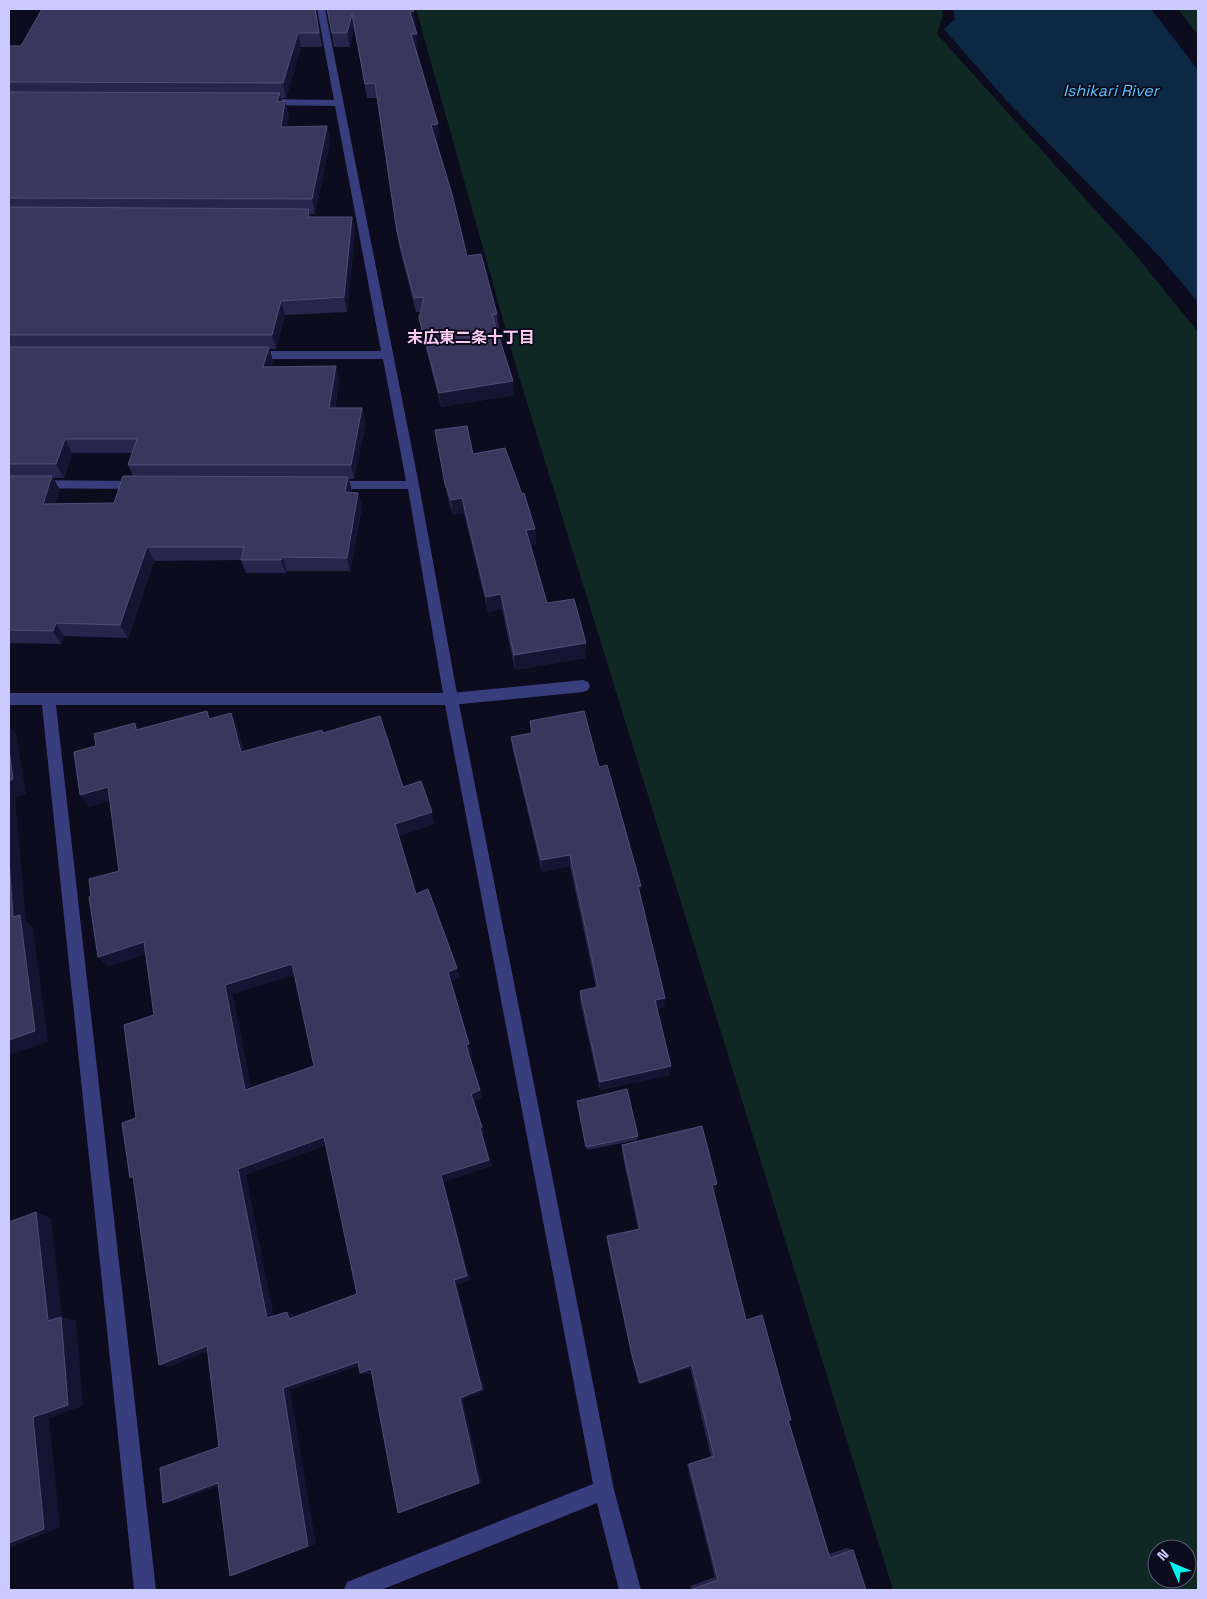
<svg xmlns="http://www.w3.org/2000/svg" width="1207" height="1599" font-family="'Space Grotesk','Noto Sans JP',sans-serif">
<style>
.green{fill:#102824;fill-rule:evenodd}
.water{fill:#0c2842}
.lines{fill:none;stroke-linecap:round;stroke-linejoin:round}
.lane{fill:#383d7d;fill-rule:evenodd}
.street{fill:#383d7d;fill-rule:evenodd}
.wall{fill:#28254c;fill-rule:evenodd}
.shaded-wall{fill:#161432}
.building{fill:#3a375f;stroke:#504e78;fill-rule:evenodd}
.labels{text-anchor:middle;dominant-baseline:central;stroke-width:4;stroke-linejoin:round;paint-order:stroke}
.far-water-label{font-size:16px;font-style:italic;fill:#5ac4fc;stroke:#0d0c1e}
.far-neighbourhood-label{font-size:16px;font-weight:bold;fill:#feccf2;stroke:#0d0c1e}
</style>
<rect width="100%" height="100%" fill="#0d0c1e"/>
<!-- green -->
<g class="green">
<path d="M416,9H942L943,15L937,34L1134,253L1198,332V1590H893L520,380ZM1157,1549H1187V1579H1157Z"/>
<path d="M1178,9H1198V35Z"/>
</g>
<!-- water -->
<path class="water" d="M953,9H1151L1198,70V302L1160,257L1005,99L944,29L955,19Z"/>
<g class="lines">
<!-- lane -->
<path class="lane" d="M583,680L588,682L590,686L588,690L583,692L451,705L446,703L444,699L446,695L451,693Z"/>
<!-- street -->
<g class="street">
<path d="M317,9H325L419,485L458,699L614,1490L641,1590H619L597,1503L381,1590H344L347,1582L593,1484L445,705H56L156,1590H134L42,705H9V693H443L408,489H330L324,485L330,481H406L383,359H250L244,355L250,351H381L335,106L265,105L260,102L265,99L334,100Z"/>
<path d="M9,480L140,481L146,485L140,489L9,488Z"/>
</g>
</g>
<!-- wall -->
<g class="wall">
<path d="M42,9H316L322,47H301L286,98H281L282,101H285L289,116L287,127L327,126L330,141L315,214H311V217H352L355,231L347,312L285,315L276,349H269L273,361L271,367L339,380L335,408L366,422L354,479H349L352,491V492L358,493L362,506L350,571H287L286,573H246L241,560L154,561L128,638L64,636L61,644L9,643V46H21ZM72,453H132L128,465L133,476L114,503L55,504L60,490L53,478H64Z"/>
<path d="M327,9L416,26H414L418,48H416L438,124L439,139H436L467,256L497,314L499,328L496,329L513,381L514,395L441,407L422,332L419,318L421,312H416L399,246L377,98H367L354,28L350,47H334Z"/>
<path d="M438,446L473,454L522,494L535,529L536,544L530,545L547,603L586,643V658L515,670L502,609L488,612L464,513L453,515L448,499Z"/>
<path d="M530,721L599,767L640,897L664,1007L657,1009L670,1075L600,1090L580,1001V991L596,988L570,866L542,872L513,750L511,737L531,733Z"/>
<path d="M577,1101L638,1136L637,1140L587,1150Z"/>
<path d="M622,1145L717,1184L715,1190H713L746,1320L788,1420L829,1554L847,1548L853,1550L866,1590H692L690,1586L715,1577L687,1464L711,1457L690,1368L639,1385L632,1358L607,1242V1236L638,1229L622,1152Z"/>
</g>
<!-- shaded-wall -->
<g class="shaded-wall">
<path d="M414,11L416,26H412L410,12Z"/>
<path d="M352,14L354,28L350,47L347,33Z"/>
<path d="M298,33L301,47L286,98L283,83Z"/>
<path d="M411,34H417L418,48L413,49Z"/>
<path d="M280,93L283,108L277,102Z"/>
<path d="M285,101L289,116L284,142L281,127Z"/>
<path d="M438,124L439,139L433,140L431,125Z"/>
<path d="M327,126L330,141L315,214L312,199Z"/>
<path d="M309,209L313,224L308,217Z"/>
<path d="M352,217L355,231L347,312L344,297Z"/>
<path d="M281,301L285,315L276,349L272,335Z"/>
<path d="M269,347L273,361L268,381L263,367Z"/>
<path d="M336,366L339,380L332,422L329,408Z"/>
<path d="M513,381L514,395L441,407L439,393Z"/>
<path d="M362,408L366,422L354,479L351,465Z"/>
<path d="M65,439L72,453L64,478L56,464Z"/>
<path d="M52,476L60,490L51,518L43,504Z"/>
<path d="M348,477L352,491L349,506L345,492Z"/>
<path d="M358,493L362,506L350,571L347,558Z"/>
<path d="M462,498L464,513L453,515L451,500Z"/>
<path d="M535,529L536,544L528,546L526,530Z"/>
<path d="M147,547L154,561L128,638L120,625Z"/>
<path d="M282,557L287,571L286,573L281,560Z"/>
<path d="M501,594L502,609L488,612L486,597Z"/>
<path d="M56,623L64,636L61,644L53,631Z"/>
<path d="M586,643V658L515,670L514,655Z"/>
<path d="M231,713L237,726L248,765L241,752Z"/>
<path d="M135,723L144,736L136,730Z"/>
<path d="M9,725L16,734L26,794L15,797L26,921L33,928L48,1042L9,1055L13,917L9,859Z"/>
<path d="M108,787L117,799L89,807L80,795Z"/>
<path d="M432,812L435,824L399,836L395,824Z"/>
<path d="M570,855V866L542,872L541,860Z"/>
<path d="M638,886H641L640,897Z"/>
<path d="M144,942L153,952L108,967L98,957Z"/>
<path d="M292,964L298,974L233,994L253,1098L245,1090L225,985Z"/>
<path d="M457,968L460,978L451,981L472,1053L469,1054L483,1098L474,1101L485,1134L483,1135L492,1166L444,1182L470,1280L457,1285L485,1391L463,1399L482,1483L398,1513L460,1398L454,1280L441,1175L471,1094L466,1045L448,972Z"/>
<path d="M665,998L664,1007L653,1010L655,1000Z"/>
<path d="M671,1066L670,1075L600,1090V1082Z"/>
<path d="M324,1137L330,1144L246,1175L275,1322L267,1318L238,1169Z"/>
<path d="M717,1184L715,1190L710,1191L712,1185Z"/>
<path d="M36,1212L51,1218L62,1317L76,1321L83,1406L49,1418L60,1527L9,1548V1543L33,1417L48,1321Z"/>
<path d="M287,1312L295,1315L296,1323L289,1319Z"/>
<path d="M207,1346L216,1348L169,1367L159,1365Z"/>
<path d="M358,1362L364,1364L290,1390L316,1544L240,1573L230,1576L283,1388Z"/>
<path d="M692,1365L690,1368L639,1385L640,1383Z"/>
<path d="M371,1369L376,1371L366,1375L360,1373Z"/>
<path d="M218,1483H228L174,1502L163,1503Z"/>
</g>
<!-- building -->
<g class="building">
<path d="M42,9H315L319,33H298L283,83L9,82V46H21Z"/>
<path d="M327,9H413L414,11L410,12L417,34H411L438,124L431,125L452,194L467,256L481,254L497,314L492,315L513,381L439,393L419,318L424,297L414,298L397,232L375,83L365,84L352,14L347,33H332Z"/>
<path d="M9,92L280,93L277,102L285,101L281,127L327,126L312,199L9,198Z"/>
<path d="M9,207L309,209L308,217H352L344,297L281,301L272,335H9Z"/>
<path d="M9,347H269L263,367L336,366L329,408H362L351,465H128L137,439H65L56,464H9Z"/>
<path d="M467,426L473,454L505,448L522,494L524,493L535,529L526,530L547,603L574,599L586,643L514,655L501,594L486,597L462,498L451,500L445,484L435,430Z"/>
<path d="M9,476H52L43,504L114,503L123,476L348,477L345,492L358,493L347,558L282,557L281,560H241L244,547H147L120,625L56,623L53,631L9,630Z"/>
<path d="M207,711L209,719L231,713L241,752L322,730L323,733L380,716L403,787L421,781L432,812L395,824L416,894L428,889L457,968L448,972L469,1044L466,1045L480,1090L471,1094L482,1127L480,1128L489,1160L441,1175L467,1276L454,1280L482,1389L460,1398L479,1483L398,1513L371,1369L360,1373L358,1362L283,1388L308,1546L230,1576L218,1483L163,1503L160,1468L219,1447L207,1346L159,1365L133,1176L130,1178L122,1123L136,1118L124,1025L154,1015L144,942L98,957L89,897L91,896L89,879L119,871L108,787L80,795L74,752L96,746L94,734L135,723L136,730ZM292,964L314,1066L245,1090L225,985ZM324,1137L357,1294L289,1319L287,1312L267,1318L238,1169Z"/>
<path d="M584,711L599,767L607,765L641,886H638L665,998L655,1000L671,1066L600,1082L580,991L598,987L570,855L541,860L511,737L532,733L530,721Z"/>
<path d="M9,749L13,779L9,781Z"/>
<path d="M9,859L13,917L20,915L35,1031L9,1040Z"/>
<path d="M627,1089L638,1136L586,1147L577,1101Z"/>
<path d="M702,1126L717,1184L712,1185L746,1320L762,1315L791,1420H788L830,1558L853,1550L866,1590H693V1589L718,1580L689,1464L714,1456L692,1365L640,1383L632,1355L607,1236L640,1229L622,1145Z"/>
<path d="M36,1212L48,1321L61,1317L68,1405L33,1417L44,1529L9,1543V1222Z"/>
</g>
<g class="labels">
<!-- far-water labels -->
<g class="far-water-label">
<text x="1111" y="90">Ishikari River</text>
</g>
<!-- far-neighbourhood labels -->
<g class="far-neighbourhood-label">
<text x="471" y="337">末広東二条十丁目</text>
</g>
</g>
<!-- border -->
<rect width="1207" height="1599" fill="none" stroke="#cacafe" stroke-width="20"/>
<!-- north arrow -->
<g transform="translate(1172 1564) rotate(315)"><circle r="24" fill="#0d0c1e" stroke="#595878"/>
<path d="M0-4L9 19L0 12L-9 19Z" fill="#04f1ed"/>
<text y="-8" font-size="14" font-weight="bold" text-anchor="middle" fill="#cacafe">N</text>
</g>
</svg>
